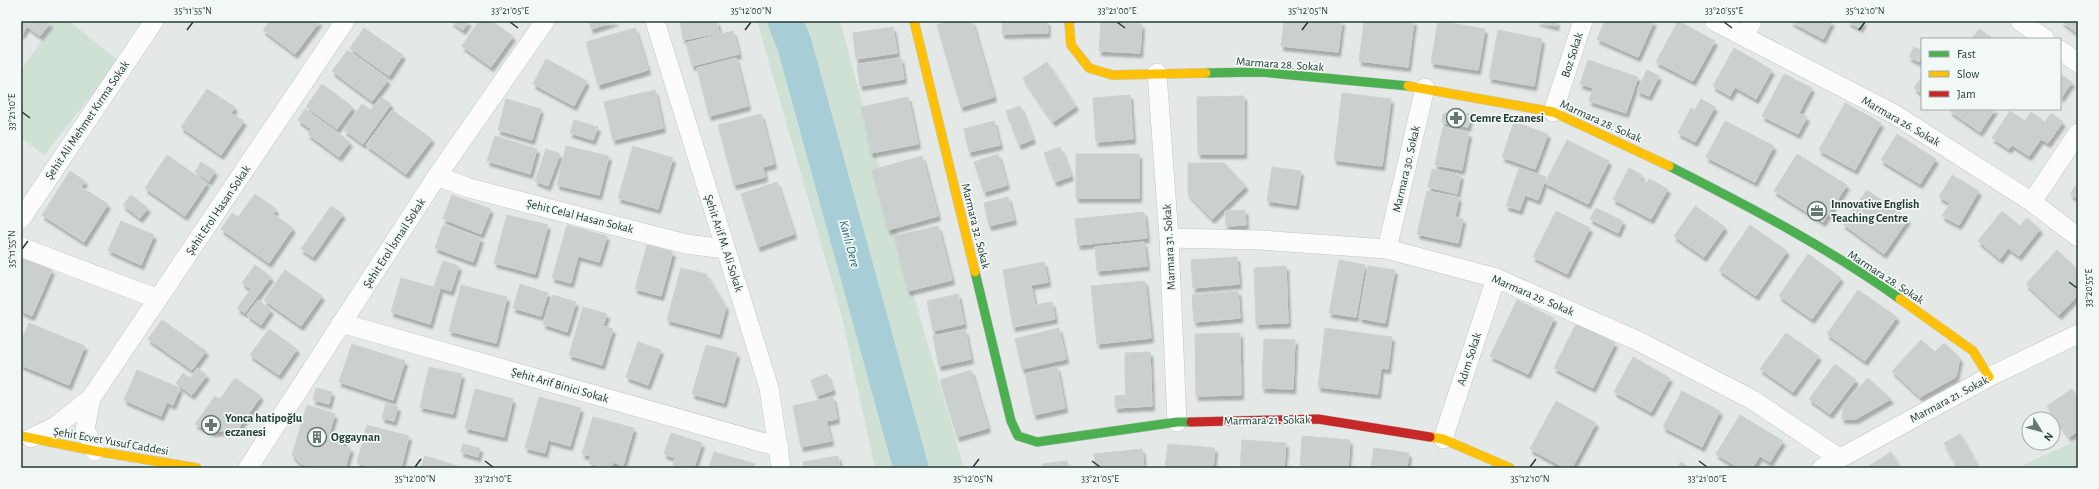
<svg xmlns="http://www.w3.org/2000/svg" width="2099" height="489" font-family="'Alegreya Sans',sans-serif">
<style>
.green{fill:#cee1d4}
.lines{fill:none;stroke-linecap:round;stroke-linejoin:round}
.river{stroke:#a7ced6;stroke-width:35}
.building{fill:#cbd0ce;stroke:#cdd2d0;filter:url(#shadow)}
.street-casing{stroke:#c1c6c4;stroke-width:20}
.fast-casing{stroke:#c0c6c4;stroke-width:10}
.slow-casing{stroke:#c0c6c4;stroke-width:10}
.jam-casing{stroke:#c0c6c4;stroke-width:10}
.street{stroke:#fbfcfb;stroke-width:19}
.fast{stroke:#4caf50;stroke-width:9}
.slow{stroke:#ffc107;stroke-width:9}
.jam{stroke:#c62828;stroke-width:9}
.ticks{fill:none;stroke:#233b35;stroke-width:1.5}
.labels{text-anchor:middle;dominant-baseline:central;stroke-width:3.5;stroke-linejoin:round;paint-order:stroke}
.street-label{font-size:12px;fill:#233b35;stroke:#f2f8f5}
.poi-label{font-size:12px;font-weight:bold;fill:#233b35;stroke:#f2f8f5;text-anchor:start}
.water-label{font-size:13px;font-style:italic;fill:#206574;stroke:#f2f8f5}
.neatline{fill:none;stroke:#233b35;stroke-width:1.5}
.ticks-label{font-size:10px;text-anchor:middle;fill:#233b35}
</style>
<defs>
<filter id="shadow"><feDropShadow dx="2.5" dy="4.5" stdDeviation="1" flood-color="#0004"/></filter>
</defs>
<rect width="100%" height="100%" fill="#e4e9e7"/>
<!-- green -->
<g class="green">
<path d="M45,21H69L119,61L44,155L21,138V70L52,26Z"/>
<path d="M757,21H840L913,293L964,468H875L841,313Z"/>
<path d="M2078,440V468H2017Z"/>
</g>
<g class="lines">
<!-- river -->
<path class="river" d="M785,21L794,43L911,468"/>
</g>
<!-- building -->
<g class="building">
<path d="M21,21L30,23L21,35Z"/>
<path d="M33,21H47L50,23L40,36L28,27Z"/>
<path d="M270,21H320L295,54L263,30Z"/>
<path d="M451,21H469L463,30Z"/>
<path d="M479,21H491L513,36L491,67L462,46Z"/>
<path d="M589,21H616L591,29Z"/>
<path d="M680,21H717L719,33L683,40Z"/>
<path d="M949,21H972L994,97L961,107L937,25Z"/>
<path d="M1002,21H1047L1048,33L1002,34Z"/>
<path d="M1284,21H1342L1338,52L1281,46Z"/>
<path d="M1364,21H1414L1408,67L1359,61Z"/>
<path d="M1438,21L1485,29L1478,70L1431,63Z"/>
<path d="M1537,21H1557L1556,26Z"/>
<path d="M1605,21H1654L1638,57L1597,39Z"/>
<path d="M1678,21L1715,41L1693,81L1656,62Z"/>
<path d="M1790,21H1832L1823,39Z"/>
<path d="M1847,21H1864L1860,28Z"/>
<path d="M2061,21H2078V29L2076,32Z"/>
<path d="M1101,22L1142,24L1140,53L1099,51Z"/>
<path d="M893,27L897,53L856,59L853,33Z"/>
<path d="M364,28L403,55L389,76L350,48Z"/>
<path d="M635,28L648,70L598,85L586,42Z"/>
<path d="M1979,29L1991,37L1990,39H1972Z"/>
<path d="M1498,30L1542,39L1534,86L1489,78Z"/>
<path d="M733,31L739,54L692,66L686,43Z"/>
<path d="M1914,47L1922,51L1919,62L1909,57Z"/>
<path d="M1734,48L1772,70L1756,99L1735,87L1730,96L1713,86Z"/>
<path d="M348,50L388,80L372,101L332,71Z"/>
<path d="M736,58L748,106L709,116L697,68Z"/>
<path d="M901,58L904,79L860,86L857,65Z"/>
<path d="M546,59L587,81L574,106L533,84Z"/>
<path d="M1588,60L1638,77L1626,113L1589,101L1593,88L1580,84Z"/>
<path d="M1047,62L1076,106L1053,122L1023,78Z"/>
<path d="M1647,70L1659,76L1649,96L1637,91Z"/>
<path d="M1784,74L1812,88L1799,113L1807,117L1798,134L1762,116Z"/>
<path d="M2060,74L2072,82L2061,98L2060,97Z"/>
<path d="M1922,77V94L1914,88Z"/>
<path d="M322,84L353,107L337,129L306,107Z"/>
<path d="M207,89L235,107L231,113L244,121L221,155L181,127Z"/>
<path d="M655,90L663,128L613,140L604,102Z"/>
<path d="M1342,93L1391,99L1382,166L1334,160Z"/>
<path d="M1130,95L1133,139L1096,142L1093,98Z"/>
<path d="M1244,96V154H1198L1197,97Z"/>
<path d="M381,97L391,104L363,144L344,130L362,104L371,110Z"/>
<path d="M908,97L918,144L871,153L861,107Z"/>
<path d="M506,99L541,109L532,140L498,130Z"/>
<path d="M1701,99L1715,107L1695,142L1678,133L1691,108L1695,110Z"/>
<path d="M1845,103L1881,123L1855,170L1819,150Z"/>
<path d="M1020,106L1033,139L1019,145L1006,111Z"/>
<path d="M305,109L350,142L339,157L308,134L311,129L298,120Z"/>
<path d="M1951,109H1995L1980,132L1950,111Z"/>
<path d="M392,110L432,139L406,174L366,145Z"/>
<path d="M1450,111L1471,114L1468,127L1442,122L1443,114Z"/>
<path d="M2010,111L2025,121L2031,112L2045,122L2051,113L2063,122L2048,143L2041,139L2029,156L2012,145L2009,149L1992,138Z"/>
<path d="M761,114L774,164L763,167L765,177L734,185L718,125Z"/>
<path d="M574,120L598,127L593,140L570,133Z"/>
<path d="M994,121L1000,145L969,152L964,129Z"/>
<path d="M1725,121L1774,146L1755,182L1706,157Z"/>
<path d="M1514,122L1548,134L1535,169L1502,157Z"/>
<path d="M1443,127L1469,133L1462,170L1435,165Z"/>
<path d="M1897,134L1936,159L1920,184L1881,160Z"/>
<path d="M495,136L537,149L530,174L487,161Z"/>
<path d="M1567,140L1609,161L1588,204L1545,183Z"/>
<path d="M566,146L609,156L599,195L557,185Z"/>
<path d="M633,146L673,158L658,209L618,198Z"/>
<path d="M1060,147L1071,176L1055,182L1044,153Z"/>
<path d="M546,149L560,154L548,186L535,181Z"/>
<path d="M998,154L1007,185L984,192L974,162Z"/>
<rect x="1076" y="154" width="63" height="44"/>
<path d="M1797,154L1847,185L1823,222L1774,191Z"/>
<path d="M167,155L207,183L185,216L145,188Z"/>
<path d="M922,156L938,216L888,230L872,170Z"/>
<path d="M201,162L215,171L209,181L195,172Z"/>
<path d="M1188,163H1224L1246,186L1212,219L1188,194Z"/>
<path d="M1272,167L1301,171L1296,205L1267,201Z"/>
<path d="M1519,168L1546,177L1538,200L1525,195L1520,210L1506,206Z"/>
<path d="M1629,168L1642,175L1640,179L1647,183L1649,179L1668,189L1651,219L1613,199Z"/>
<path d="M1432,169L1461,175L1457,194L1428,187Z"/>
<path d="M70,171L85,181L81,187L108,204L84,242L42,215Z"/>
<path d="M1952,175L1979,191L1959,225L1942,216L1950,203L1939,197Z"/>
<path d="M777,182L794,234L758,247L741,194Z"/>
<path d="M2078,182V199L2070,194Z"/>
<path d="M1867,190L1908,219L1884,254L1843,224Z"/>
<path d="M1427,191L1459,197L1455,217L1463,219L1458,243L1417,234Z"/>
<path d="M255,194L276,209L273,214L293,228L269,263L221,229L232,213L238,217Z"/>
<path d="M131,195L148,208L140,218L123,205Z"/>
<path d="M452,195L491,209L481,234L443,219Z"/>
<path d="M1008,197L1014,220L989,226L984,203Z"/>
<path d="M331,206L343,214L313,257L301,249Z"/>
<path d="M1695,206L1725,227L1704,257L1674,236Z"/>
<path d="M1596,208L1623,221L1618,233L1590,219Z"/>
<path d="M1245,210L1246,225L1226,226L1225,211Z"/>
<path d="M1556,211L1590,228L1567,274L1533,257Z"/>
<path d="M2002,211L2020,226L2027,218L2040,229L2019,256L2008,248L2000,259L1978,241Z"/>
<path d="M1144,212L1147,238L1078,245L1075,219Z"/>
<path d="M507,215L548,225L535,274L494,263Z"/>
<path d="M121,221L154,235L141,265L108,250Z"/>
<path d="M443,225L481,238L473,262L435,248Z"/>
<path d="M567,225L607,236L599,262L578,256L571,283L552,278Z"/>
<path d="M1750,225L1787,251L1756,296L1719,270Z"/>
<path d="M938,226L952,280L908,291L894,236Z"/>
<path d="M1144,242L1147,266L1097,271L1095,247Z"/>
<path d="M647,245L673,252L661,296L635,289Z"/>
<path d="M2057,250L2078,270V295L2059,315L2026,284Z"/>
<path d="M1808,254L1841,278L1812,319L1779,296Z"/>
<path d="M21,257L52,270L32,316L21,311Z"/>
<path d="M1237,257L1239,284L1193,288L1191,260Z"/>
<path d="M1339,260L1365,265L1356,317L1329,313Z"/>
<path d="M443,261L459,266L451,291L434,286Z"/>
<path d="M1044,262L1048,282L1031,285L1035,305L1052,302L1055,319L1013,327L1003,270Z"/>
<path d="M255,265L271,277L245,313L237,308L251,289L242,283Z"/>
<path d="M1286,266L1288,323L1256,324L1254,268Z"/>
<path d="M1368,266L1395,270L1385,323L1359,318Z"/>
<path d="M681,268L706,274L726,307L719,334L667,320Z"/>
<path d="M285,270L322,296L301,326L264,300Z"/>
<path d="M401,278L440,289L430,324L391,312Z"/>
<path d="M1145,281L1151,338L1097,344L1091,286Z"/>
<path d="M520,284L548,293L541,316L513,308Z"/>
<path d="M461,285L507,297L496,343L449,331Z"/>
<path d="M1858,290L1897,317L1865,361L1827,334Z"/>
<path d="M1238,291L1240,318L1194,322L1192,295Z"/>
<path d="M958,294L964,324L933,331L927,301Z"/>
<path d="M553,295L576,302L567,332L543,324Z"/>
<path d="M258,300L271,310L261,325L247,315Z"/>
<path d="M1517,300L1554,318L1528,374L1490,356Z"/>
<path d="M583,307L607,314L603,326L613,329L602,365L569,355Z"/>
<path d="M162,320L206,351L192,370L148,339Z"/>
<path d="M29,323L85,346L69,385L21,365V341Z"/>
<path d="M1576,324L1615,343L1593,388L1554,368Z"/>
<path d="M1059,328L1066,359L1022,369L1015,339Z"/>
<path d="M1325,328L1392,337L1388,369L1381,368L1378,394L1318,387Z"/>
<path d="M269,329L297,349L279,375L250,355Z"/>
<path d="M965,330L971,359L939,366L933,336Z"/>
<path d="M1240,333L1241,395L1196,396L1195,334Z"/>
<path d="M1786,333L1819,356L1793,392L1760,369Z"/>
<path d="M1264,339L1295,340L1293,389L1262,388Z"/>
<path d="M1921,340L1935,352L1944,343L1960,358L1956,377L1920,397L1892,371Z"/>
<path d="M638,342L661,350L648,385L626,377Z"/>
<path d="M352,344L405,361L393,400L339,382Z"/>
<path d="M706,345L737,353L724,403L692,394Z"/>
<path d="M1150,352L1151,378L1125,379V353Z"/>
<path d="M1633,357L1670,378L1651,412L1614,392Z"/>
<path d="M1835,364L1856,380L1830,414L1809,399Z"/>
<path d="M429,367L462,374L453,414L420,407Z"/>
<path d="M1057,367L1065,408L1034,415L1025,374Z"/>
<path d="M197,368L207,375L192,395L176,383L183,373L190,378Z"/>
<path d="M137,370L180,388L173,405L167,402L161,416L124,400Z"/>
<path d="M971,370L988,428L957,437L940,380Z"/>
<path d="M827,374L833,390L817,396L811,380Z"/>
<path d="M235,378L261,396L238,429L212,432L195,424L215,396L220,399Z"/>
<path d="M1151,378L1152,406L1115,408V396L1126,395L1125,379Z"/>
<path d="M1868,378L1891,399L1856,419H1842L1843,406Z"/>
<path d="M316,388L332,392L329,404L313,400Z"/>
<path d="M475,389L513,399L504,437L465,428Z"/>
<path d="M2072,389L2078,399V431L2069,437L2047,406Z"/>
<path d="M1682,391L1720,411L1702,447L1663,427Z"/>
<path d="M539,397L581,408L570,446L548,440L545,453L525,448Z"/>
<path d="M833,397L837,419L826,421L831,441L801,447L793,406Z"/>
<path d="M1556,401L1596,423L1572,468H1565L1530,449Z"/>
<path d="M386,403L398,407L394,421L382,418Z"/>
<path d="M307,405L335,414L329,434L345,439L343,446L351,448L345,468H314L301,464L292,455Z"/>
<path d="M1740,415L1783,441L1770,462L1760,456L1752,468H1739L1716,454Z"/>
<path d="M593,417L634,428L623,466L613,462L611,468H605L589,463L591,456L582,454Z"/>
<path d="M367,425L409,436L401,468H375L357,463Z"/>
<path d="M671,433L702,443L694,468H681L673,465L675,458L664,454Z"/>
<path d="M1960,434L1979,468H1958L1944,443Z"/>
<path d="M1302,436L1350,440L1348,468H1300Z"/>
<path d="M1242,440L1286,443L1284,468H1240Z"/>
<path d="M463,444L480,448L478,457L461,452Z"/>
<path d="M1168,444L1215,448L1213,468H1165Z"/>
<path d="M1374,448L1409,453L1407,468H1371Z"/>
<path d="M1142,449L1144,468H1095L1094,454Z"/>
<path d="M714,452L755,464L754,468H709Z"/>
<path d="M1891,452L1901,468H1866Z"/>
<path d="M425,456L460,467L459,468H420Z"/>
<path d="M838,456L840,468H804L803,462Z"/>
<path d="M1067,461L1068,468H1043L1042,464Z"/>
<path d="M1681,462L1690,468H1677Z"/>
</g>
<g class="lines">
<defs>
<g id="street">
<path d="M655,21L769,388L781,468"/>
<path d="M1714,21L1894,114L2032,202L2078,237"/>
<path d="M2020,21L2045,39"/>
<path d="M1744,36L1752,21"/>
<path d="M2060,50L2078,63"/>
<path d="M1157,73L1169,238L1177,422"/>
<path d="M1553,112L1583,21"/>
<path d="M437,176L469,188L686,244L725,249"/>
<path d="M2032,202L2078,133"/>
<path d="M21,219L154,21"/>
<path d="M1169,238L1260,240L1387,249L1496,278L1638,341L1753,400L1839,458"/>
<path d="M21,247L158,299"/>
<path d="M1387,249L1425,88"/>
<path d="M341,323L779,447"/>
<path d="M91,398L85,429L95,451"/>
<path d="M31,438L56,426L91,398L345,21"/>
<path d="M1443,439L1496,278"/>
<path d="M248,468L437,176L545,21"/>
<path d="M1822,468L1989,377L2078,334"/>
</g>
<g id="fast">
<path d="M1206,73L1261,72L1408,86"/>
<path d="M1669,166C1748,206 1827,247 1900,299"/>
<path d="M975,272L1011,421L1018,436L1037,442L1177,422H1191"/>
</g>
<g id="slow">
<path d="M914,21L975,272"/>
<path d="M1069,21L1071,45L1089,68L1112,75L1206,73"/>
<path d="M1408,86L1553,112L1669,166"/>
<path d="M1900,299L1973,351L1989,377"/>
<path d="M21,436L95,451L197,468"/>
<path d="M1430,437L1443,439L1510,468"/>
</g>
<path id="jam" d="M1191,422L1318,419L1430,437"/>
</defs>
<!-- street casing -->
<use href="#street" class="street-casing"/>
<!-- fast casing -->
<use href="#fast" class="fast-casing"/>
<!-- slow casing -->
<use href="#slow" class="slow-casing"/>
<!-- jam casing -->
<use href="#jam" class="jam-casing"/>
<!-- street -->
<use href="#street" class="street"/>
<!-- fast -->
<use href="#fast" class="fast"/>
<!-- slow -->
<use href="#slow" class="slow"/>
<!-- jam -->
<use href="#jam" class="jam"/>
</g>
<!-- ticks -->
<path class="ticks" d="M510,22L518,28M1117,22L1125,28M1724,22L1732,28M187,30L193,22M745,30L751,22M1302,30L1308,22M1859,30L1865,22M22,112L30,118M22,249L28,241M2069,282L2077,288M485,461L493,467M1092,461L1100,467M1699,461L1707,467M415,467L421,459M973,467L979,459M1530,467L1536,459"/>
<!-- icons -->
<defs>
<symbol id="pharmacy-ring" viewBox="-11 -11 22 22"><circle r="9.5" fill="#f2f8f5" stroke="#677873" stroke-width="1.5"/><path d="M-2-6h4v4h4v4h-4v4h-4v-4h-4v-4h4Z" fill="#677873"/></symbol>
<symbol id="office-ring" viewBox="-11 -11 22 22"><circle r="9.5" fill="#f2f8f5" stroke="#677873" stroke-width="1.5"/><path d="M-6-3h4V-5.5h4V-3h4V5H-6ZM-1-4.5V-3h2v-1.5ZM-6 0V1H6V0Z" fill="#677873"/></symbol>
<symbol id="building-ring" viewBox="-11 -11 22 22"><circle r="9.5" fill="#f2f8f5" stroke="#677873" stroke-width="1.5"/><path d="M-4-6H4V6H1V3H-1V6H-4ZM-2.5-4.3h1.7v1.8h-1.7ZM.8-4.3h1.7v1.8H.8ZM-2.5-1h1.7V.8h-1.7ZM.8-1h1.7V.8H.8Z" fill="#677873"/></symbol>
</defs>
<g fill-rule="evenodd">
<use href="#pharmacy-ring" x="1445" y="107" width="22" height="22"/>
<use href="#office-ring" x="1806" y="200" width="22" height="22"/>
<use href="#pharmacy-ring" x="200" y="414" width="22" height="22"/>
<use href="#building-ring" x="306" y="426" width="22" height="22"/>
</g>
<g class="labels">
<!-- street labels -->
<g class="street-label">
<text transform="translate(1572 55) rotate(-72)">Boz Sokak</text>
<text transform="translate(1280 64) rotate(4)">Marmara 28. Sokak</text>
<text transform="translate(87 120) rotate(-56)">Şehit Ali Mehmet Kırma Sokak</text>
<text transform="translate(1601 121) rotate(24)">Marmara 28. Sokak</text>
<text transform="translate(1901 121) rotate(30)">Marmara 26. Sokak</text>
<text transform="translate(1406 169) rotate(-77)">Marmara 30. Sokak</text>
<text transform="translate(218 210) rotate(-56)">Şehit Erol Hasan Sokak</text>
<text transform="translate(580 216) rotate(14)">Şehit Celal Hasan Sokak</text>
<text transform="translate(976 226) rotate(76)">Marmara 32. Sokak</text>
<text transform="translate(394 243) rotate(-57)">Şehit Erol İsmail Sokak</text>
<text transform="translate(724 243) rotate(72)">Şehit Arif M. Ali Sokak</text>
<text transform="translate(1169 247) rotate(-93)">Marmara 31. Sokak</text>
<text transform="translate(1886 277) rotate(33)">Marmara 28. Sokak</text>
<text transform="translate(1533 295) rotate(23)">Marmara 29. Sokak</text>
<text transform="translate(1469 359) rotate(-72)">Adım Sokak</text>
<text transform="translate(560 385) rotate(16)">Şehit Arif Binici Sokak</text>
<text transform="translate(1949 399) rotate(-28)">Marmara 21. Sokak</text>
<text transform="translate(1267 420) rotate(-1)">Marmara 21. Sokak</text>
<text transform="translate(111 441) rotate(10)">Şehit Ecvet Yusuf Caddesi</text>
</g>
<!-- poi labels -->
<g class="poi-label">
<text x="1470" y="118">Cemre Eczanesi</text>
<text x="1831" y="204">Innovative English<tspan x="1831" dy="14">Teaching Centre</tspan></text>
<text x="225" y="418">Yonca hatipoğlu<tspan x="225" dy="14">eczanesi</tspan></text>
<text x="331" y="437">Oggaynan</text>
</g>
<!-- water labels -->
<g class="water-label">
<text transform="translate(849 244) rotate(75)">Kanlı Dere</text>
</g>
</g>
<!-- border -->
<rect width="2099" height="489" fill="none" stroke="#f2f8f5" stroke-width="44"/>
<!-- legend -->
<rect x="1921" y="38" width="140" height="72" fill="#f2f8f5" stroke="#9faca8"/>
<rect x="1929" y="51" width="20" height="6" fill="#4caf50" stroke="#9faca8"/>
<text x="1957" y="58" font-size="12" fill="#233b35">Fast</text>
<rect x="1929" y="71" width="20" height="6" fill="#ffc107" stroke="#9faca8"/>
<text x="1957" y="78" font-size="12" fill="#233b35">Slow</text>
<rect x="1929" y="91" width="20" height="6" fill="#c62828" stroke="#9faca8"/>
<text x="1957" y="98" font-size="12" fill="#233b35">Jam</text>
<!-- north arrow -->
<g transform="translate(2041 431) rotate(127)"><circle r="19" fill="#f2f8f5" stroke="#9faca8"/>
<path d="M0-3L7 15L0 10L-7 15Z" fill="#677873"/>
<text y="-6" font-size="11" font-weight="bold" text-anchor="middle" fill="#233b35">N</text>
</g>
<rect x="22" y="22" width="2055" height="445" class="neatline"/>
<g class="ticks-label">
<text x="193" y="14">35°11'55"N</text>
<text x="510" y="14">33°21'05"E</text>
<text x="751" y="14">35°12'00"N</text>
<text x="1117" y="14">33°21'00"E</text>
<text x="1308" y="14">35°12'05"N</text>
<text x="1724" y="14">33°20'55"E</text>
<text x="1865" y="14">35°12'10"N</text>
<text transform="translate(11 112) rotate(-90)" y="4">33°21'10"E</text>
<text transform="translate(11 249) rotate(-90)" y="4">35°11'55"N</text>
<text transform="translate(2088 288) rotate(-90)" y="4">33°20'55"E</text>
<text x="415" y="482">35°12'00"N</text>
<text x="493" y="482">33°21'10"E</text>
<text x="973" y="482">35°12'05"N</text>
<text x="1100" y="482">33°21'05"E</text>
<text x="1530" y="482">35°12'10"N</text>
<text x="1707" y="482">33°21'00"E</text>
</g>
</svg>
